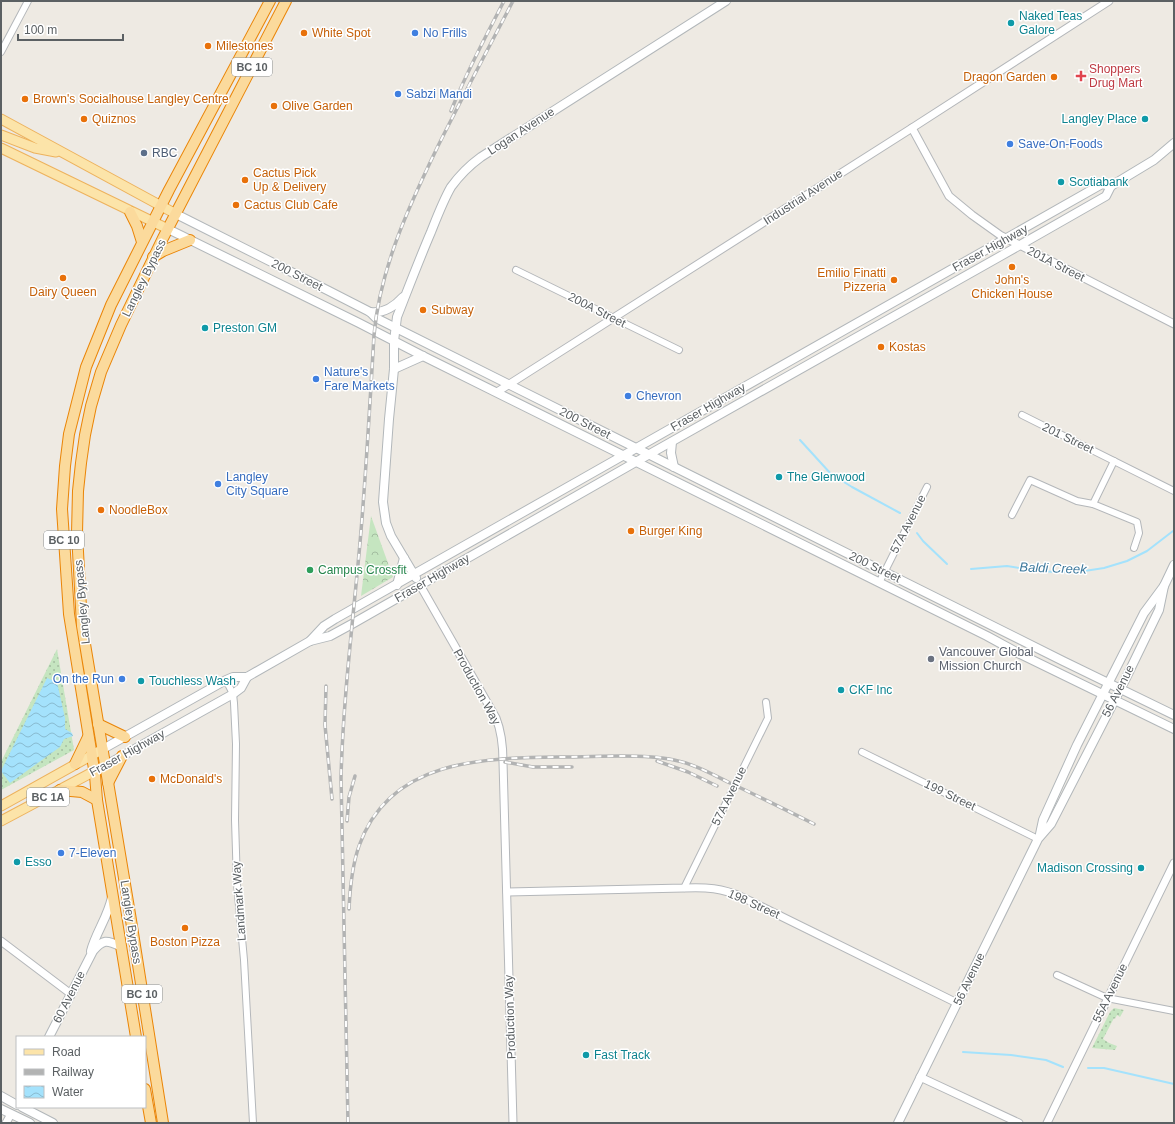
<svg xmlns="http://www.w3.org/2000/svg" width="1175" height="1124" font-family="Arial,sans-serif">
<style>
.grass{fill:url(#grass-dots)}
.park{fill:url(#park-crowns)}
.water{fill:url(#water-waves)}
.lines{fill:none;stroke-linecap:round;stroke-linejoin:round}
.stream{stroke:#a4e2fc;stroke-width:2}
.minor-casing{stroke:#b4b7ba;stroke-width:8}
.tertiary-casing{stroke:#b4b7ba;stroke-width:9}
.secondary-casing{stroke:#b2b7ba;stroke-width:10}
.primary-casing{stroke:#edb25d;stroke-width:11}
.trunk-casing{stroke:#ea8507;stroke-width:12}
.minor{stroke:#fff;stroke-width:6}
.tertiary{stroke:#fff;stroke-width:7}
.secondary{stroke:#fff;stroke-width:8}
.primary{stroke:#fce4a9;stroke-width:9}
.trunk{stroke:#fbda9c;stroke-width:10}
.rail-casing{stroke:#b2b3b3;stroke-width:3.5}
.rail{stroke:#fff;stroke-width:2;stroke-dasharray:6;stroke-linecap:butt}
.culture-dot{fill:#0f9aa8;stroke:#fff;stroke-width:1.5}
.food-dot{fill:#e8710a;stroke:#fff;stroke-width:1.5}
.shop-dot{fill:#3f7fe0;stroke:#fff;stroke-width:1.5}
.health-dot{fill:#e0444e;stroke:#fff;stroke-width:1.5}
.service-dot{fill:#5c6f8a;stroke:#fff;stroke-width:1.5}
.leisure-dot{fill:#2e9e5b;stroke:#fff;stroke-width:1.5}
.worship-dot{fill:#6b7280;stroke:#fff;stroke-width:1.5}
.labels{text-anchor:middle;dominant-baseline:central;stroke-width:3;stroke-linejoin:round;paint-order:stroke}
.shield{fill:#fff;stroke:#8c9092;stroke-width:1}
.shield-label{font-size:11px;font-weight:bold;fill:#5b6063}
.culture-label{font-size:12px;fill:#0d838f;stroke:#fff;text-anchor:start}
.food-label{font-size:12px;fill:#c56008;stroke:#fff;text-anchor:start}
.shop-label{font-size:12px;fill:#366cbe;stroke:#fff;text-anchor:start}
.health-label{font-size:12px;fill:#be3a42;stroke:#fff;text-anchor:start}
.street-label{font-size:12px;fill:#5b6063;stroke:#fff}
.service-label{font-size:12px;fill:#4e5e75;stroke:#fff;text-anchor:start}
.leisure-label{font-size:12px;fill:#27864d;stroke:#fff;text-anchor:start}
.worship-label{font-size:12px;fill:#5b616d;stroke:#fff;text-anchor:start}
.water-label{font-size:13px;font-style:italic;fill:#3c789c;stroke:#fff}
</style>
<defs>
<pattern id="grass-dots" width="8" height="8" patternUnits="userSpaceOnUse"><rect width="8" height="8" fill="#c5e5c0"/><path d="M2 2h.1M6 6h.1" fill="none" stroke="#a3bda0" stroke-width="1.8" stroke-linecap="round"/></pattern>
<pattern id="park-crowns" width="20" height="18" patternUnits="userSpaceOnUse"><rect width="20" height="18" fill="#c5e5c0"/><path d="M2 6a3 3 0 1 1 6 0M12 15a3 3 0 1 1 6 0" fill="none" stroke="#a3bda0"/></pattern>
<pattern id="water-waves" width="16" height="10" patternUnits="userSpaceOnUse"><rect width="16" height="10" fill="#a4e2fc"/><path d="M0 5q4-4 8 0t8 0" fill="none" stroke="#89bbd0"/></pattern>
</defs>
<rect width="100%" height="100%" fill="#eeeae3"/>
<!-- grass -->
<g class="grass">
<path d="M57,649L74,750L1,790V762Z"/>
<path d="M1114,1008L1124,1010L1120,1017L1117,1015L1115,1019L1114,1018L1103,1039L1109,1043L1117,1046L1115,1050L1092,1048L1110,1012Z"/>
</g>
<!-- park -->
<path class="park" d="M371,516L393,577L361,596Z"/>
<!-- water -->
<path class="water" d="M47,678L57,682L65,718V729L72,733L73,736L64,739L60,747L10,783L1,771Z"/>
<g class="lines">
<!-- stream -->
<g class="stream">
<path d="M800,440L831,474L852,487L900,513"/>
<path d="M917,533L923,541L947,564"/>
<path d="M971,569L1007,566L1031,570L1054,572H1078L1104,568L1127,561L1147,551L1173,531"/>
<path d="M963,1052L1011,1055L1046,1060L1063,1067"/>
<path d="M1088,1068H1104L1174,1084"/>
</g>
<defs>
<g id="minor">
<path d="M1,52L28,1"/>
<path d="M516,270L679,350"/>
<path d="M1022,415L1174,491"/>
<path d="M1093,504L1114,461"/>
<path d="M1012,515L1030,480L1077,501L1093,504L1137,522L1139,533L1134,548"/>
<path d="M879,583L927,487"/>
<path d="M226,680L233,694L234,703L236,744L235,820L237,884L244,960L253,1123"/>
<path d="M862,752L1038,839"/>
<path d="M684,888L768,718L766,702"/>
<path d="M1057,975L1107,998L1174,1011"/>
</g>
<g id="tertiary">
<path d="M912,128L949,196L972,215L1000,235L1174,324"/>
<path d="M497,392L912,128L1109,1"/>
<path d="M420,585L496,718C502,733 503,747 503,762L513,1123"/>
<path d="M507,892L684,888C706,887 722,888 742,897L957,1003"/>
<path d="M1,941L71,994"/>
<path d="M920,1077L1019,1123"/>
<path d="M6,1123L11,1114"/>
<path d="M1047,1123L1174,863"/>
</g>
<g id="secondary">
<path d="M176,214L329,291L370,312L376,318L660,460L1063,661L1174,715"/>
<path d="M168,229L359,323L423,356L987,636L1020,654L1174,729"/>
<path d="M370,312C384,314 394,307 403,297"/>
<path d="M394,369L423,356"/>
<path d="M672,442L671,453L674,467"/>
<path d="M416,578L391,536L386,523L383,502L389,419L394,369V341L397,317C408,289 419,260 431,232C437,217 443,201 451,187C459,176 470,165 481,157L726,1"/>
<path d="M397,585L404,558"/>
<path d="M310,641L324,626L335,619L580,480L1102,184L1111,186"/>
<path d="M103,749L226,680L233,677H247L310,641L330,636L352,624L655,451L999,257L1106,196L1111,186L1154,160L1174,143"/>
<path d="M106,765L233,694L241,688L247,677"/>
<path d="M1040,834L1043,820L1077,745L1144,613L1164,586L1174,565"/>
<path d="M91,951C96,932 108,917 112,897"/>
<path d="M49,1037L93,951C103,939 107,940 120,946"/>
<path d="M1,1096L17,1105"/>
<path d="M22,1107L53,1123"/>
<path d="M1,1109L30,1123"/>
<path d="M898,1123L1038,839L1051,824L1125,680L1159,610L1164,586"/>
</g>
<g id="primary">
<path d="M1,119L176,214"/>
<path d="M1,135L35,148L56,152"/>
<path d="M1,148L168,229"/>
<path d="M1,806L103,749"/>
<path d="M1,821L106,765"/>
</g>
<g id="trunk">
<path d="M130,212L137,226L142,242"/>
<path d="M153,257L163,251L190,240"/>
<path d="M98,724L125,737"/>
<path d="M75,764L88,737"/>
<path d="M108,783L122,756"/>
<path d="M60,790L82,792L97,800"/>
<path d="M136,1037L97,800L95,775L69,614L62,509L65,466L69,434L86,367L111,305L169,190L270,1"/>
<path d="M145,1089L151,1123"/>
<path d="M163,1123L130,914L82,626L77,533L78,491L81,463L85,435L91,406L101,372L121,325L163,238L286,1"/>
</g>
</defs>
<!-- minor casing -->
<use href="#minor" class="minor-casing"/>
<!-- tertiary casing -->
<use href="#tertiary" class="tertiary-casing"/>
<!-- secondary casing -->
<use href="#secondary" class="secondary-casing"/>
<!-- primary casing -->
<use href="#primary" class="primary-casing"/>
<!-- trunk casing -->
<use href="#trunk" class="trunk-casing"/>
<!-- minor -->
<use href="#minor" class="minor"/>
<!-- tertiary -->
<use href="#tertiary" class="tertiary"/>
<!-- secondary -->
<use href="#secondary" class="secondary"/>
<!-- primary -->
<use href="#primary" class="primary"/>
<!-- trunk -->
<use href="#trunk" class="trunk"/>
<defs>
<g id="rail">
<path d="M451,111C466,73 485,38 504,1"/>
<path d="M326,686L325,725L332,799"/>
<path d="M657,761L688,772L717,786"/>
<path d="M505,762L533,767H572"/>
<path d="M347,821L349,797L355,776"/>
<path d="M349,909C350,888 352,866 359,846C390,758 485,758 562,757C582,757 601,756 620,756C638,756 656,756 674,760C694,764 712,774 730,783C758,796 786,810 814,824"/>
<path d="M348,1123L341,778C343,700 353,621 360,543C366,474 370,404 374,335C380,268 409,206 438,146C462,98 488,49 513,1"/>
</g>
</defs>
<!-- rail casing -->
<use href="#rail" class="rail-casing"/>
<!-- rail -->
<use href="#rail" class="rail"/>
</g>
<!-- markers -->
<g class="culture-dot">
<circle cx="1011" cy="23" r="4"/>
<circle cx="1145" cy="119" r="4"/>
<circle cx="1061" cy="182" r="4"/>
<circle cx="205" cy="328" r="4"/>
<circle cx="779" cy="477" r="4"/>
<circle cx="141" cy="681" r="4"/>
<circle cx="841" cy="690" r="4"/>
<circle cx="17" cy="862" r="4"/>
<circle cx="1141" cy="868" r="4"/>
<circle cx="586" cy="1055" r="4"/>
</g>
<g class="food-dot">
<circle cx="304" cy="33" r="4"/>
<circle cx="208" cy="46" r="4"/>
<circle cx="1054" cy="77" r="4"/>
<circle cx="25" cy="99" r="4"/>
<circle cx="274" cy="106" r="4"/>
<circle cx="84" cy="119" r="4"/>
<circle cx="245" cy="180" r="4"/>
<circle cx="236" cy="205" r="4"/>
<circle cx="1012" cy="267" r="4"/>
<circle cx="63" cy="278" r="4"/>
<circle cx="894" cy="280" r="4"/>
<circle cx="423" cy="310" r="4"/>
<circle cx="881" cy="347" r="4"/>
<circle cx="101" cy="510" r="4"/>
<circle cx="631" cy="531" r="4"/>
<circle cx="152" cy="779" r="4"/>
<circle cx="185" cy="928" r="4"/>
</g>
<g class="shop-dot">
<circle cx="415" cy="33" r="4"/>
<circle cx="398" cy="94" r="4"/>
<circle cx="1010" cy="144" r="4"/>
<circle cx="316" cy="379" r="4"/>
<circle cx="628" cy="396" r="4"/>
<circle cx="218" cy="484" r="4"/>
<circle cx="122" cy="679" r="4"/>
<circle cx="61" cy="853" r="4"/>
</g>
<path class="health-dot" d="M1079 70h4v4h4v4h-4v4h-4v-4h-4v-4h4z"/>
<circle class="service-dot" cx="144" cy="153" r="4"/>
<circle class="leisure-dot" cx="310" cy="570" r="4"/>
<circle class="worship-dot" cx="931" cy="659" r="4"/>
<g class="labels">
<!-- shield labels -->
<g class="shield">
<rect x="232" y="58" width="40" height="18" rx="3"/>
<rect x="44" y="531" width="40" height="18" rx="3"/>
<rect x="27" y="788" width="42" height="18" rx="3"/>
<rect x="122" y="985" width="40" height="18" rx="3"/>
</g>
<g class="shield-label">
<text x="252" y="67">BC 10</text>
<text x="64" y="540">BC 10</text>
<text x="48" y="797">BC 1A</text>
<text x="142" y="994">BC 10</text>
</g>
<!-- culture labels -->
<g class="culture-label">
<text x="1019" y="16">Naked Teas<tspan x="1019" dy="14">Galore</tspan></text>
<text x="1137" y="119" text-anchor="end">Langley Place</text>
<text x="1069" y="182">Scotiabank</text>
<text x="213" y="328">Preston GM</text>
<text x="787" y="477">The Glenwood</text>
<text x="149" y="681">Touchless Wash</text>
<text x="849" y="690">CKF Inc</text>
<text x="25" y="862">Esso</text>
<text x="1133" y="868" text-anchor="end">Madison Crossing</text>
<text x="594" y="1055">Fast Track</text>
</g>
<!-- food labels -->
<g class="food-label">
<text x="312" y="33">White Spot</text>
<text x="216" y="46">Milestones</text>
<text x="1046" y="77" text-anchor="end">Dragon Garden</text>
<text x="33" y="99">Brown's Socialhouse Langley Centre</text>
<text x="282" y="106">Olive Garden</text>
<text x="92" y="119">Quiznos</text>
<text x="253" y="173">Cactus Pick<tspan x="253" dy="14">Up &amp; Delivery</tspan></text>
<text x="244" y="205">Cactus Club Cafe</text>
<text x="886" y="273" text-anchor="end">Emilio Finatti<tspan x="886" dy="14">Pizzeria</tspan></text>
<text x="1012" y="280" text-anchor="middle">John's<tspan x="1012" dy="14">Chicken House</tspan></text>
<text x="63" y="292" text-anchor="middle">Dairy Queen</text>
<text x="431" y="310">Subway</text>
<text x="889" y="347">Kostas</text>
<text x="109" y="510">NoodleBox</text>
<text x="639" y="531">Burger King</text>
<text x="160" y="779">McDonald's</text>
<text x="185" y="942" text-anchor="middle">Boston Pizza</text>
</g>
<!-- shop labels -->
<g class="shop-label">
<text x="423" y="33">No Frills</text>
<text x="406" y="94">Sabzi Mandi</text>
<text x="1018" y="144">Save-On-Foods</text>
<text x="324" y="372">Nature's<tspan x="324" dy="14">Fare Markets</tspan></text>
<text x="636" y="396">Chevron</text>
<text x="226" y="477">Langley<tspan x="226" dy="14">City Square</tspan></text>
<text x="114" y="679" text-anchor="end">On the Run</text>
<text x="69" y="853">7-Eleven</text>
</g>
<!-- health labels -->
<g class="health-label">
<text x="1089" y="69">Shoppers<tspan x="1089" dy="14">Drug Mart</tspan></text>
</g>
<!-- street labels -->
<g class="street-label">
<text transform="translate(521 131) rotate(-33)">Logan Avenue</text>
<text transform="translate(803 197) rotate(-33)">Industrial Avenue</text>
<text transform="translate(990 248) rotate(-29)">Fraser Highway</text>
<text transform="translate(1056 264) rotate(27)">201A Street</text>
<text transform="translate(297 275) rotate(27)">200 Street</text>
<text transform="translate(144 278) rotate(-64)">Langley Bypass</text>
<text transform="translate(597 310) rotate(27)">200A Street</text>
<text transform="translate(708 407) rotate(-30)">Fraser Highway</text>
<text transform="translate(585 423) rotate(27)">200 Street</text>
<text transform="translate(1068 438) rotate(26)">201 Street</text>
<text transform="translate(908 524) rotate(-63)">57A Avenue</text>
<text transform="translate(875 567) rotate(26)">200 Street</text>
<text transform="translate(432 578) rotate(-30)">Fraser Highway</text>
<text transform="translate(82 602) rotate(-95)">Langley Bypass</text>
<text transform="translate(477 687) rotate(61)">Production Way</text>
<text transform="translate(1118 691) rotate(-63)">56 Avenue</text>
<text transform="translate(127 753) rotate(-29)">Fraser Highway</text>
<text transform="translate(950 795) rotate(26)">199 Street</text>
<text transform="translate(729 796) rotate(-64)">57A Avenue</text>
<text transform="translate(239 901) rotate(-94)">Landmark Way</text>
<text transform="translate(754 904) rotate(24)">198 Street</text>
<text transform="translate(131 922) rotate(81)">Langley Bypass</text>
<text transform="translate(969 979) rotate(-64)">56 Avenue</text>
<text transform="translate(1110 993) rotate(-64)">55A Avenue</text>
<text transform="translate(69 997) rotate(-63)">60 Avenue</text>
<text transform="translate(510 1017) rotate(-92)">Production Way</text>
</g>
<!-- service labels -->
<g class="service-label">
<text x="152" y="153">RBC</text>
</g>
<!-- leisure labels -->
<g class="leisure-label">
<text x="318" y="570">Campus Crossfit</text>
</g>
<!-- worship labels -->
<g class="worship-label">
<text x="939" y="652">Vancouver Global<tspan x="939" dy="14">Mission Church</tspan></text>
</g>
<!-- water labels -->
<g class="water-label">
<text transform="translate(1053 568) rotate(2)">Baldi Creek</text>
</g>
</g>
<!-- border -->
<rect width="1175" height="1124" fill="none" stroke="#5b6063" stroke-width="4"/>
<!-- legend -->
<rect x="16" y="1036" width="130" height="72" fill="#ffffff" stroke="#bdbfc1"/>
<rect x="24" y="1049" width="20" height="6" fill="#fce4a9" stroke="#bdbfc1"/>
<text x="52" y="1056" font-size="12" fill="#5b6063">Road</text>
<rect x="24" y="1069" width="20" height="6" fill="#b2b3b3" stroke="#bdbfc1"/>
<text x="52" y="1076" font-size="12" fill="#5b6063">Railway</text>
<rect x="24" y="1086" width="20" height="12" fill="url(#water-waves)" stroke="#bdbfc1"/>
<text x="52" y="1096" font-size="12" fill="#5b6063">Water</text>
<!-- scale -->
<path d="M18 34v6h105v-6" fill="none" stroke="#5b6063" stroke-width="2"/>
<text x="24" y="34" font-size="12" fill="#5b6063" stroke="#ffffff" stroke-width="3" paint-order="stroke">100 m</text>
</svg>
